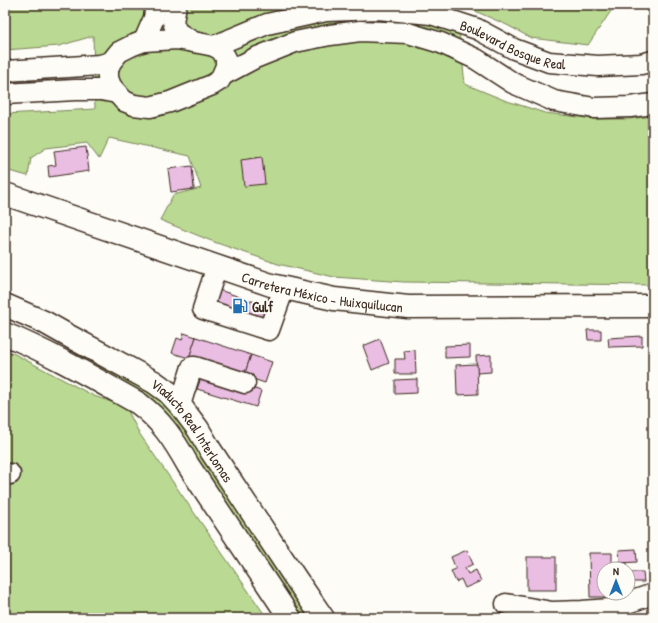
<svg xmlns="http://www.w3.org/2000/svg" width="658" height="623" font-family="'Patrick Hand',sans-serif">
<style>
.green{fill:#bad992;stroke:#7a8258}
.building{fill:#eabde2;stroke:#3b2a1e}
.lines{fill:none;stroke-linecap:round;stroke-linejoin:round}
.minor-casing{stroke:#3b2a1e;stroke-width:23}
.major-casing{stroke:#3b2a1e;stroke-width:25}
.minor{stroke:#fdfcf7;stroke-width:20}
.major{stroke:#fdfcf7;stroke-width:22}
.labels{text-anchor:middle;dominant-baseline:central;stroke-width:3.5;stroke-linejoin:round;paint-order:stroke}
.street-label{font-size:14px;fill:#3b2a1e;stroke:#fdfcf7}
.poi-label{font-size:14px;font-weight:bold;fill:#3b2a1e;stroke:#fdfcf7;text-anchor:start}
</style>
<rect width="100%" height="100%" fill="#fdfcf7"/>
<filter id="ink" filterUnits="userSpaceOnUse"><feTurbulence type="fractalNoise" baseFrequency=".025" numOctaves="2"/><feDisplacementMap in="SourceGraphic" scale="8" xChannelSelector="R" yChannelSelector="G"/><feConvolveMatrix kernelMatrix="1 2 1 2 8 2 1 2 1" color-interpolation-filters="sRGB"/></filter>
<g filter="url(#ink)">
<!-- green -->
<g class="green">
<path d="M5,5H456L465,84L504,100L545,113L594,119H629L653,116V285L404,282L334,277L278,264L214,242L160,220L173,195L201,188L190,156L109,138L99,159L87,143L46,148L31,158L28,176L5,170V114L95,109L93,36L59,46L5,50Z"/>
<path d="M461,5H615L588,45L531,38L507,25Z"/>
<path d="M5,349L94,396L126,407L139,433L267,618H5Z"/>
<path d="M79,352L149,392L163,402L174,414L192,437L311,618H304L200,463L187,441L170,418L76,359L75,354Z"/>
</g>
<!-- building -->
<g class="building">
<path d="M86,147L89,171L49,177L48,166L56,165L54,151Z"/>
<path d="M262,157L265,184L244,186L241,160Z"/>
<path d="M192,166L194,189L171,192L168,169Z"/>
<path d="M213,288L273,308L267,324L207,305Z"/>
<path d="M587,330H601V340H588Z"/>
<path d="M184,333L196,337L189,358L172,353L177,338L182,340Z"/>
<path d="M642,336V346L609,347L608,338Z"/>
<path d="M196,337L251,355L244,376L189,358Z"/>
<path d="M380,339L389,363L372,370L363,346Z"/>
<path d="M470,345V357L445,358V346Z"/>
<path d="M415,350L416,374H395V359H405L404,351Z"/>
<path d="M251,355L272,362L265,383L244,376Z"/>
<path d="M491,355V372L477,373L476,356Z"/>
<path d="M477,364L478,394L457,395L456,365Z"/>
<path d="M203,372L261,391L256,407L197,389Z"/>
<path d="M417,379V393L395,394V380Z"/>
<path d="M636,549L637,562L620,563L619,550Z"/>
<path d="M467,550L473,564L465,568L468,574L476,570L481,581L465,588L461,579L456,582L451,571L456,569L451,557Z"/>
<path d="M589,553H612V569H604V593H613V597H590Z"/>
<rect x="527" y="557" width="29" height="33"/>
<rect x="612" y="563" width="15" height="6"/>
<path d="M628,572H643L644,582H628Z"/>
</g>
<g class="lines">
<defs>
<g id="minor">
<path d="M176,5L173,22L177,32L192,41"/>
<path d="M144,41L154,18L156,5"/>
<path id="s1" d="M214,46L267,24L326,11L378,9L431,14L477,29L514,49L549,62L598,66L641,64L653,61"/>
<path d="M5,71L100,65L111,62L119,52L131,46L144,41L177,39L204,44L214,46L221,50L226,58V66L220,80L212,85L170,102L150,107L134,105L124,101L117,93L111,86L108,78V69L111,62"/>
<path d="M223,75L255,58L295,42L330,35L360,31L408,33L441,43L476,59L513,83L554,101L594,108L630,107L653,104"/>
<path d="M5,94L75,90H101L117,93"/>
<path d="M217,266L203,309L269,330L284,288"/>
<path d="M180,405L192,367H195L245,383"/>
<path d="M5,474H10"/>
<path d="M506,604L552,612L582,611L610,609L653,594"/>
</g>
<g id="major">
<path id="s2" d="M5,194L271,285L334,299L408,307L653,306"/>
<path id="s3" d="M5,305L44,322L67,335L154,382L168,392L180,405L198,429L211,451L296,579L323,618"/>
<path d="M5,334C51,353 95,379 138,403C161,420 174,440 188,465L290,618"/>
</g>
</defs>
<!-- minor casing -->
<use href="#minor" class="minor-casing"/>
<!-- major casing -->
<use href="#major" class="major-casing"/>
<!-- minor -->
<use href="#minor" class="minor"/>
<!-- major -->
<use href="#major" class="major"/>
</g>
</g>
<!-- icons -->
<defs>
<symbol id="fuel-bare" viewBox="-9 -9 18 18"><path d="M-5.5-6h7V0h2V4h1.3V-2.5L3-4.5l.8-.8L6-3V5H2.5V1h-1V6h-7ZM-4.2-4.7v3.2H.2V-4.7Z" fill="#1f6fb2" stroke="#fdfcf7" stroke-width="2.5" paint-order="stroke"/></symbol>
</defs>
<g fill-rule="evenodd">
<use href="#fuel-bare" x="229" y="295" width="22" height="22"/>
</g>
<g class="labels">
<!-- street labels -->
<g class="street-label">
<text stroke="none"><textPath href="#s1" startOffset="311">Boulevard Bosque Real</textPath></text>
<text stroke="none"><textPath href="#s2" startOffset="333">Carretera México - Huixquilucan</textPath></text>
<text stroke="none"><textPath href="#s3" startOffset="230">Viaducto Real Interlomas</textPath></text>
</g>
<!-- poi labels -->
<g class="poi-label">
<text x="252" y="306">Gulf</text>
</g>
</g>
<!-- margin -->
<rect width="658" height="623" fill="none" stroke="#fdfcf7" stroke-width="20"/>
<rect x="10" y="10" width="638" height="603" fill="none" stroke="#3b2a1e" stroke-width="1.5" filter="url(#ink)"/>
<!-- north arrow -->
<g transform="translate(616 581)"><circle r="19" fill="#fdfcf7" stroke="#afa8a0"/>
<path d="M0-3L7 15L0 10L-7 15Z" fill="#1f6fb2"/>
<text y="-6" font-size="11" font-weight="bold" text-anchor="middle" fill="#3b2a1e">N</text>
</g>
</svg>
